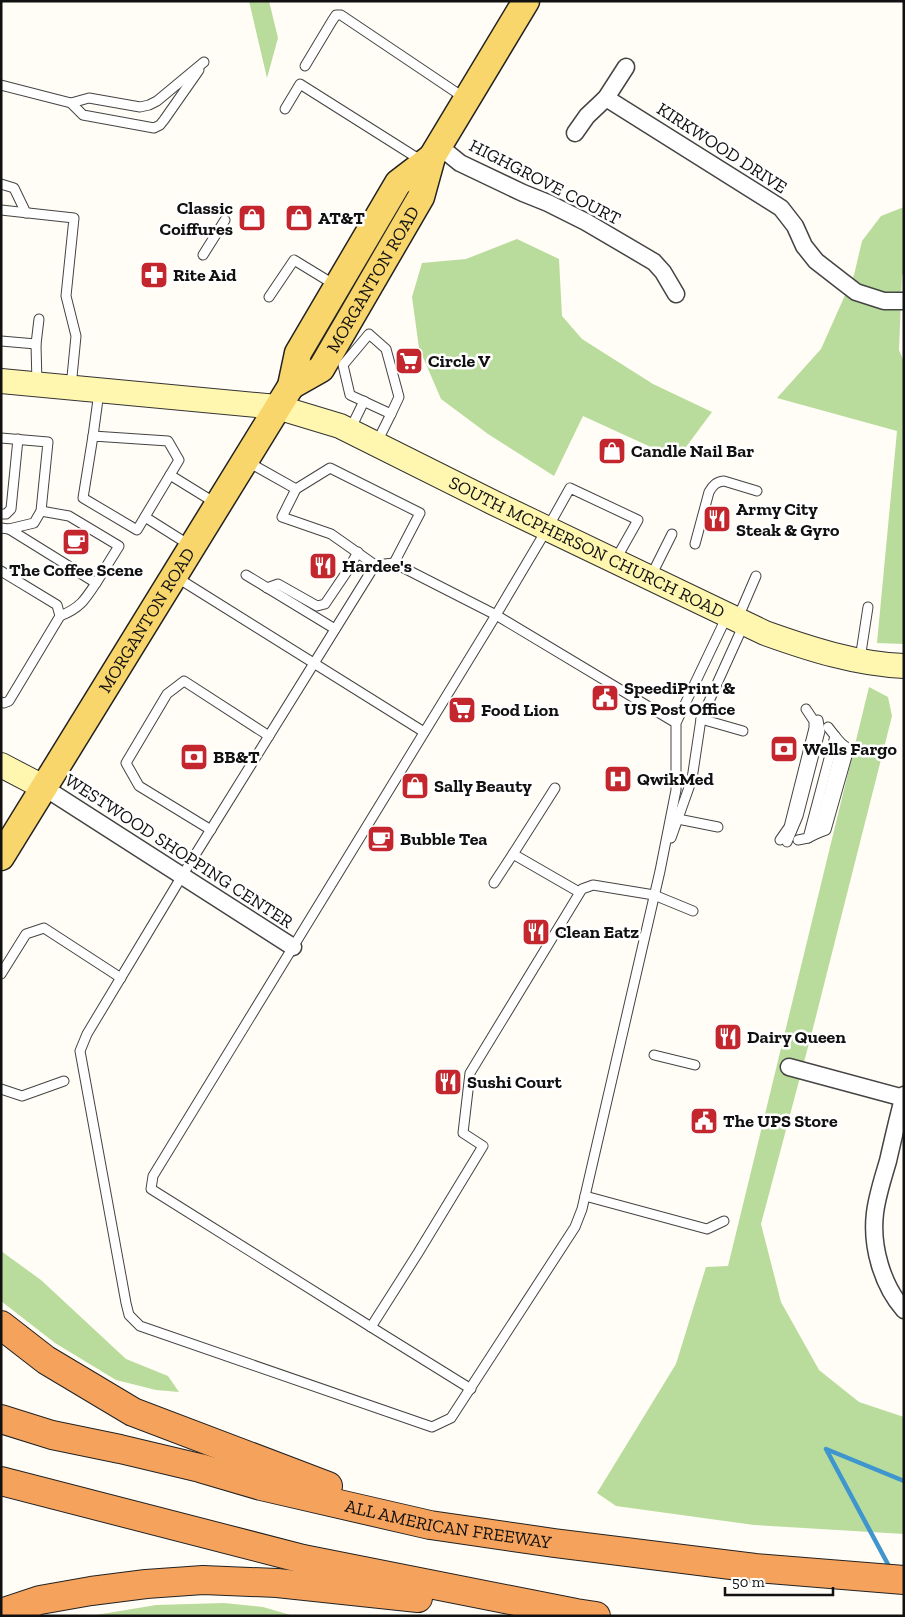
<svg xmlns="http://www.w3.org/2000/svg" width="905" height="1617" font-family="'Zilla Slab',serif">
<style>
.forest{fill:#b9dc9c}
.lines{fill:none;stroke-linecap:round;stroke-linejoin:round}
.stream{stroke:#3f96cf;stroke-width:4.5}
.lane-casing{stroke:#444;stroke-width:11}
.street-casing{stroke:#444;stroke-width:19}
.secondary-casing{stroke:#333;stroke-width:26}
.primary-casing{stroke:#222;stroke-width:29}
.highway-casing{stroke:#222;stroke-width:30}
.lane{stroke:#fff;stroke-width:9}
.street{stroke:#fff;stroke-width:16}
.secondary{stroke:#fff6b0;stroke-width:24}
.primary{stroke:#f9d66b;stroke-width:26}
.highway{stroke:#f5a25d;stroke-width:28}
.labels{text-anchor:middle;dominant-baseline:central;stroke-width:5;stroke-linejoin:round;paint-order:stroke}
.street-label{font-size:18px;fill:#111;stroke:#fff}
.poi-label{font-size:18px;font-weight:bold;fill:#111;stroke:#fff;text-anchor:start}
</style>
<rect width="100%" height="100%" fill="#fffdf5"/>
<!-- forest -->
<g class="forest">
<path d="M249,1H269L278,38L267,78Z"/>
<path d="M904,207V274L902,275L899,350L904,362V644L877,643L897,431L777,398L821,349L854,275L862,241L881,216Z"/>
<path d="M517,239L559,259L562,316L582,339L653,384L712,412L677,459L583,416L554,476L488,434L441,399L419,348L412,297L422,263L466,259Z"/>
<path d="M869,687L888,697L892,716L812,1032L761,1224L781,1302L819,1370L859,1402L904,1417V1534L754,1525L616,1506L597,1493L676,1364L706,1267L728,1266Z"/>
<path d="M1,1251L41,1280L126,1359L168,1376L179,1392L156,1390L116,1380L55,1343L1,1301Z"/>
<path d="M224,1603L263,1607L294,1616H90L156,1605Z"/>
</g>
<g class="lines">
<!-- stream -->
<path class="stream" d="M890,1568L826,1449L904,1481"/>
<defs>
<g id="lane">
<path d="M305,66L332,21L336,15H341L466,99"/>
<path d="M1,85L71,103L89,98L140,107L149,105L157,101L204,62"/>
<path d="M71,103L83,115L154,128L160,125L164,120L199,70"/>
<path d="M285,109L300,84L422,161"/>
<path d="M1,184L14,188L26,213"/>
<path d="M1,210L74,218L66,296L76,336L71,387"/>
<path d="M203,255L225,220"/>
<path d="M269,297L294,260L335,285"/>
<path d="M369,334L386,349L399,397L391,414L350,395L343,365Z"/>
<path d="M1,341L36,344"/>
<path d="M37,384L36,344L39,319"/>
<path d="M350,430L364,401"/>
<path d="M93,436L168,441L179,460L137,530L83,498Z"/>
<path d="M93,436L99,392"/>
<path d="M1,438L48,442L41,511L34,523L9,529L1,528"/>
<path d="M377,442L391,414"/>
<path d="M248,462L296,489"/>
<path d="M170,475L217,504"/>
<path d="M1,514H6L11,509L18,439"/>
<path d="M145,517L191,546"/>
<path d="M9,529L96,583L119,546L69,516L41,511"/>
<path d="M695,544L709,492C713,485 716,482 724,481L757,491"/>
<path d="M616,559L638,520L570,488L547,529L496,615L153,1176L151,1189L371,1327L418,1253L483,1146L463,1133L470,1073L582,889L593,885L654,895L693,911"/>
<path d="M375,565L331,534L282,517L296,489L330,468L420,513L394,563"/>
<path d="M1,571L57,605L60,616L9,701L4,703L1,702"/>
<path d="M246,575L335,629"/>
<path d="M176,577L424,732"/>
<path d="M650,578L672,534"/>
<path d="M267,588L278,584L317,606L325,604L346,573L358,552"/>
<path d="M60,616C80,608 85,600 96,583"/>
<path d="M737,620L756,576"/>
<path d="M860,659L868,607"/>
<path d="M701,719L743,731"/>
<path d="M676,723L496,615L394,563L375,565L182,876L87,1034L80,1051L126,1303L129,1315L140,1326L432,1427L451,1418L575,1227L582,1209L660,871L676,790V723L727,616"/>
<path d="M555,788L513,854L579,892"/>
<path d="M678,819L718,827"/>
<path d="M211,830L139,786L126,763L167,694L184,681L269,736"/>
<path d="M818,833L826,830L849,749L842,744"/>
<path d="M671,838L692,779L701,719L744,624"/>
<path d="M808,838L818,833L842,744L835,736"/>
<path d="M780,840L789,827L814,728V721L806,709"/>
<path d="M798,840L808,838L835,736L828,727"/>
<path d="M787,842L798,816L820,731L818,720"/>
<path d="M494,883L513,854"/>
<path d="M1,974L26,934L44,928L121,978"/>
<path d="M654,1055L695,1065"/>
<path d="M1,1089L22,1096L64,1081"/>
<path d="M585,1196L707,1229L724,1221"/>
<path d="M371,1327L471,1389"/>
</g>
<g id="street">
<path d="M606,98L781,208L795,226L804,246L816,261L843,282L856,292L884,301H904"/>
<path d="M575,133L587,116L606,98L626,67"/>
<path d="M439,146L460,163L523,193L548,203L586,222L654,262L663,272L676,294"/>
<path d="M45,788L293,947"/>
<path d="M789,1067L904,1098"/>
<path d="M904,1095C898,1117 893,1139 888,1161C883,1178 877,1196 875,1213C871,1246 882,1285 904,1310"/>
</g>
<g id="secondary">
<path id="s1" d="M1,381L277,407L340,426L494,503L765,633C810,649 856,664 904,666"/>
<path d="M1,765L45,788"/>
</g>
<g id="primary">
<path id="s2" d="M291,386L321,369L421,197L432,157L526,1"/>
<path id="s3" d="M1,857L291,386L298,353L398,183L432,157"/>
</g>
<g id="highway">
<path d="M1,1325L46,1360L133,1412L328,1486"/>
<path id="s4" d="M1,1419L52,1435L120,1449L200,1468L261,1486L430,1525L554,1543L755,1568L904,1580"/>
<path d="M1,1481L303,1559L576,1613L596,1616"/>
<path d="M1,1613L40,1600L91,1591L146,1584L203,1580L277,1583L418,1598"/>
</g>
</defs>
<!-- lane casing -->
<use href="#lane" class="lane-casing"/>
<!-- street casing -->
<use href="#street" class="street-casing"/>
<!-- secondary casing -->
<use href="#secondary" class="secondary-casing"/>
<!-- primary casing -->
<use href="#primary" class="primary-casing"/>
<!-- highway casing -->
<use href="#highway" class="highway-casing"/>
<!-- lane -->
<use href="#lane" class="lane"/>
<!-- street -->
<use href="#street" class="street"/>
<!-- secondary -->
<use href="#secondary" class="secondary"/>
<!-- primary -->
<use href="#primary" class="primary"/>
<!-- highway -->
<use href="#highway" class="highway"/>
</g>
<!-- icons -->
<defs>
<symbol id="shop-square" viewBox="-11 -11 22 22"><rect x="-9" y="-9" width="18" height="18" rx="4" fill="#c4262e" stroke="#fff"/><path d="M-5-2.5h2.3a2.7 3.5 0 0 1 5.4 0H5L5.5 6h-11ZM-1.5-2.5h3a1.5 2.3 0 0 0-3 0Z" fill="#fff"/></symbol>
<symbol id="pharmacy-square" viewBox="-11 -11 22 22"><rect x="-9" y="-9" width="18" height="18" rx="4" fill="#c4262e" stroke="#fff"/><path d="M-2-6h4v4h4v4h-4v4h-4v-4h-4v-4h4Z" fill="#fff"/></symbol>
<symbol id="supermarket-square" viewBox="-11 -11 22 22"><rect x="-9" y="-9" width="18" height="18" rx="4" fill="#c4262e" stroke="#fff"/><path d="M-6-5.5h2.5l.6 2H6L4.5 2H-2.5L-4.4-4H-6ZM-1.5 3.2a1.3 1.3 0 1 0 .1 0ZM3 3.2a1.3 1.3 0 1 0 .1 0Z" fill="#fff"/></symbol>
<symbol id="restaurant-square" viewBox="-11 -11 22 22"><rect x="-9" y="-9" width="18" height="18" rx="4" fill="#c4262e" stroke="#fff"/><path d="M-5-6h1v4h1v-4h1v4h1v-4h1v5L-1.5 .5V6h-2V.5L-5-1ZM5-6V6H3V1.5H1.5Q1.5-4 5-6Z" fill="#fff"/></symbol>
<symbol id="cafe-square" viewBox="-11 -11 22 22"><rect x="-9" y="-9" width="18" height="18" rx="4" fill="#c4262e" stroke="#fff"/><path d="M-5.5-4.5H6V0H3Q3 3.5 0 3.5H-2.5Q-5.5 3.5-5.5 0ZM3-3.2v2h1.7v-2ZM-6 4.5H4V6H-6Z" fill="#fff"/></symbol>
<symbol id="civic-square" viewBox="-11 -11 22 22"><rect x="-9" y="-9" width="18" height="18" rx="4" fill="#c4262e" stroke="#fff"/><path d="M-.6-6.5H3V-4.5H.6V-3L4-1V1h2V6H-6V1h2V-1L-.6-3ZM-1.2 2.5V6h2.4V2.5Z" fill="#fff"/></symbol>
<symbol id="bank-square" viewBox="-11 -11 22 22"><rect x="-9" y="-9" width="18" height="18" rx="4" fill="#c4262e" stroke="#fff"/><path d="M-6-4H6V4H-6ZM0-2.3a2.3 2.3 0 1 0 0 4.6a2.3 2.3 0 1 0 0-4.6Z" fill="#fff"/></symbol>
<symbol id="hospital-square" viewBox="-11 -11 22 22"><rect x="-9" y="-9" width="18" height="18" rx="4" fill="#c4262e" stroke="#fff"/><path d="M-5-5h3v3.5h4V-5h3V5h-3V1.5h-4V5h-3Z" fill="#fff"/></symbol>
</defs>
<g fill-rule="evenodd">
<use href="#shop-square" x="236" y="202" width="32" height="32"/>
<use href="#shop-square" x="283" y="202" width="32" height="32"/>
<use href="#pharmacy-square" x="138" y="259" width="32" height="32"/>
<use href="#supermarket-square" x="393" y="345" width="32" height="32"/>
<use href="#shop-square" x="596" y="435" width="32" height="32"/>
<use href="#restaurant-square" x="701" y="503" width="32" height="32"/>
<use href="#cafe-square" x="60" y="526" width="32" height="32"/>
<use href="#restaurant-square" x="307" y="550" width="32" height="32"/>
<use href="#civic-square" x="589" y="682" width="32" height="32"/>
<use href="#supermarket-square" x="446" y="694" width="32" height="32"/>
<use href="#bank-square" x="768" y="733" width="32" height="32"/>
<use href="#bank-square" x="178" y="741" width="32" height="32"/>
<use href="#hospital-square" x="602" y="763" width="32" height="32"/>
<use href="#shop-square" x="399" y="770" width="32" height="32"/>
<use href="#cafe-square" x="365" y="823" width="32" height="32"/>
<use href="#restaurant-square" x="520" y="916" width="32" height="32"/>
<use href="#restaurant-square" x="712" y="1021" width="32" height="32"/>
<use href="#restaurant-square" x="432" y="1066" width="32" height="32"/>
<use href="#civic-square" x="688" y="1105" width="32" height="32"/>
</g>
<g class="labels">
<!-- street labels -->
<g class="street-label">
<text transform="translate(722 148) rotate(33)">KIRKWOOD DRIVE</text>
<text transform="translate(545 182) rotate(27)">HIGHGROVE COURT</text>
<text stroke="none"><textPath href="#s2" startOffset="138">MORGANTON ROAD</textPath></text>
<text stroke="none"><textPath href="#s1" startOffset="618">SOUTH MCPHERSON CHURCH ROAD</textPath></text>
<text stroke="none"><textPath href="#s3" startOffset="278">MORGANTON ROAD</textPath></text>
<text transform="translate(179 851) rotate(33)">WESTWOOD SHOPPING CENTER</text>
<text stroke="none"><textPath href="#s4" startOffset="460">ALL AMERICAN FREEWAY</textPath></text>
</g>
<!-- poi labels -->
<g class="poi-label">
<text x="233" y="208" text-anchor="end">Classic<tspan x="233" dy="21">Coiffures</tspan></text>
<text x="318" y="218">AT&amp;T</text>
<text x="173" y="275">Rite Aid</text>
<text x="428" y="361">Circle V</text>
<text x="631" y="451">Candle Nail Bar</text>
<text x="736" y="509">Army City<tspan x="736" dy="21">Steak &amp; Gyro</tspan></text>
<text x="342" y="566">Hardee's</text>
<text x="76" y="570" text-anchor="middle">The Coffee Scene</text>
<text x="624" y="688">SpeediPrint &amp;<tspan x="624" dy="21">US Post Office</tspan></text>
<text x="481" y="710">Food Lion</text>
<text x="803" y="749">Wells Fargo</text>
<text x="213" y="757">BB&amp;T</text>
<text x="637" y="779">QwikMed</text>
<text x="434" y="786">Sally Beauty</text>
<text x="400" y="839">Bubble Tea</text>
<text x="555" y="932">Clean Eatz</text>
<text x="747" y="1037">Dairy Queen</text>
<text x="467" y="1082">Sushi Court</text>
<text x="723" y="1121">The UPS Store</text>
</g>
</g>
<!-- border -->
<rect width="905" height="1617" fill="none" stroke="#111111" stroke-width="5"/>
<!-- scale -->
<path d="M725 1587v8h108v-8" fill="none" stroke="#111111" stroke-width="2.5"/>
<text x="732" y="1587" font-size="15" fill="#111111" stroke="#ffffff" stroke-width="4" paint-order="stroke">50 m</text>
</svg>
